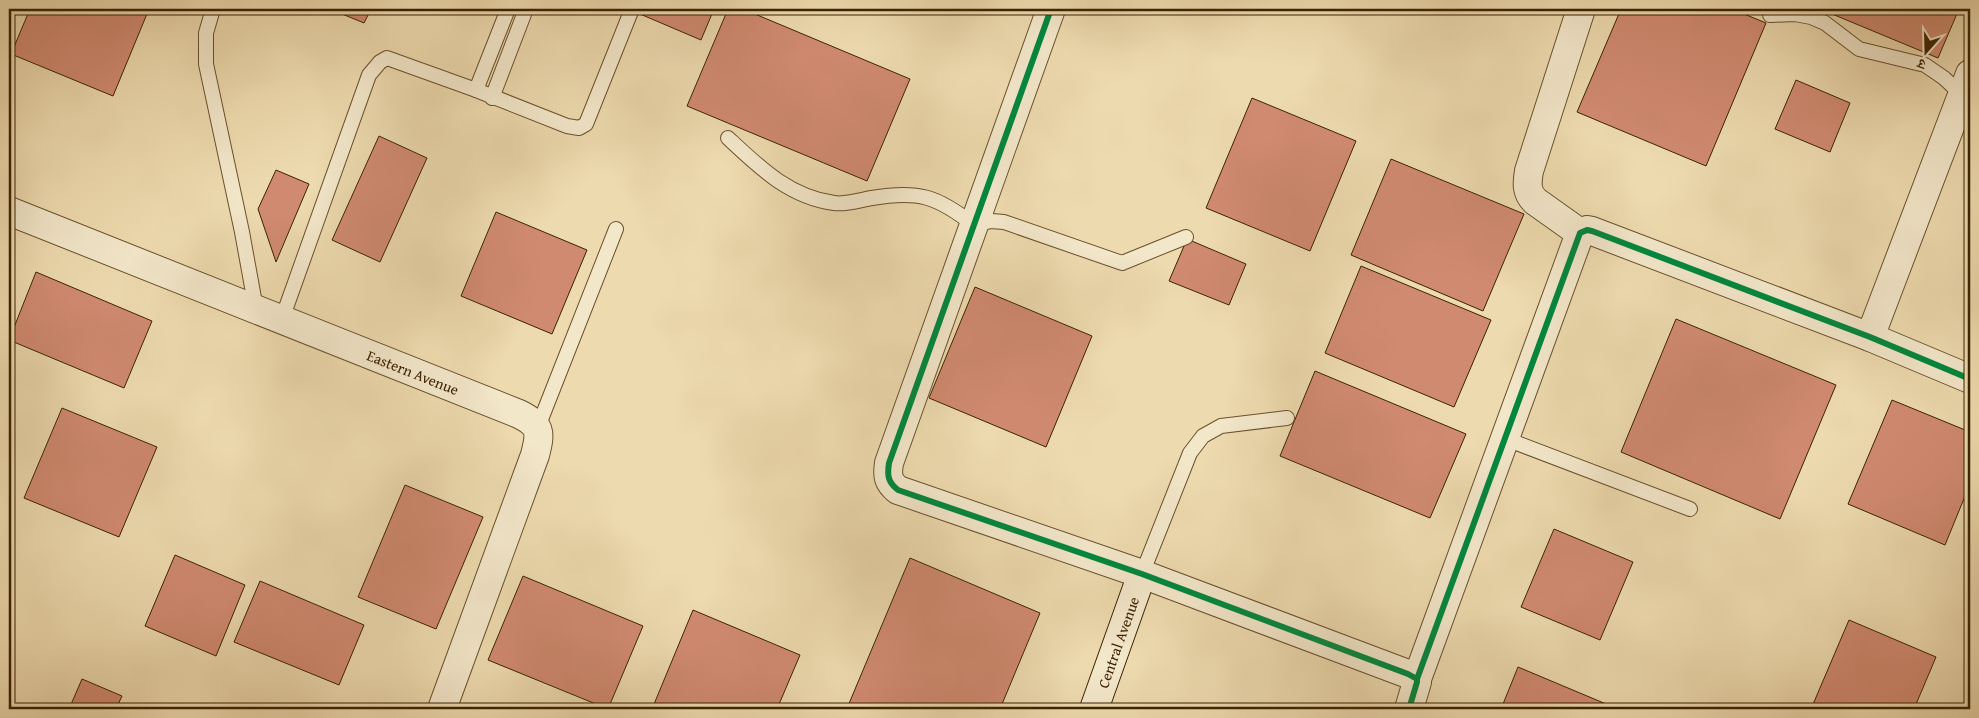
<svg xmlns="http://www.w3.org/2000/svg" width="1979" height="718" font-family="'Gentium Book Plus','Noto Serif Devanagari',serif">
<style>
.building{fill:#d08a70;stroke:#3b2301}
.lines{fill:none;stroke-linecap:round;stroke-linejoin:round}
.lane-casing{stroke:#68512c;stroke-width:16}
.street-casing{stroke:#68512c;stroke-width:30}
.secondary-casing{stroke:#3b2301;stroke-width:30}
.lane{stroke:#f3e7ca;stroke-width:14}
.street{stroke:#f3e7ca;stroke-width:28}
.secondary{stroke:#f3e7ca;stroke-width:28}
.cycleway-casing{stroke:#f3e7ca;stroke-width:9}
.cycleway{stroke:#00873e;stroke-width:6}
.labels{text-anchor:middle;dominant-baseline:central;stroke-width:4.5;stroke-linejoin:round;paint-order:stroke}
.street-label{font-size:15px;fill:#3b2301;stroke:#f3e7ca}
</style>
<rect width="100%" height="100%" fill="#eddaae"/>
<filter id="stains"><feTurbulence type="fractalNoise" baseFrequency=".004" numOctaves="4"/><feColorMatrix values="0 0 0 0 .2 0 0 0 0 .09 0 0 0 0 .02 0 0 0 .5 -.17"/></filter>
<radialGradient id="worn" r=".72"><stop offset=".6" stop-color="#630" stop-opacity="0"/><stop offset="1" stop-color="#630" stop-opacity=".3"/></radialGradient>
<!-- building -->
<g class="building">
<path d="M30,9H149L113,96L11,54Z"/>
<path d="M330,9H371L364,23Z"/>
<path d="M642,9H714L701,40L640,14Z"/>
<path d="M728,9H743L910,79L867,181L687,106Z"/>
<path d="M1621,9H1732L1766,23L1706,166L1577,112Z"/>
<path d="M1820,9H1959L1938,58Z"/>
<path d="M1796,80L1850,103L1830,152L1775,129Z"/>
<path d="M1252,98L1356,141L1310,251L1206,208Z"/>
<path d="M379,136L427,158L380,262L332,240Z"/>
<path d="M1391,159L1524,214L1483,311L1351,255Z"/>
<path d="M276,170L309,184L276,262L258,209Z"/>
<path d="M496,212L587,250L552,334L461,296Z"/>
<path d="M1187,239L1246,264L1229,305L1169,281Z"/>
<path d="M1361,266L1491,320L1454,407L1325,353Z"/>
<path d="M36,272L152,321L124,388L9,340Z"/>
<path d="M975,287L1092,336L1046,447L929,398Z"/>
<path d="M1676,319L1836,385L1780,519L1621,452Z"/>
<path d="M1315,371L1466,434L1430,518L1280,456Z"/>
<path d="M1892,400L1970,432V484L1945,545L1848,504Z"/>
<path d="M62,408L157,447L119,537L24,498Z"/>
<path d="M405,485L483,517L436,629L358,597Z"/>
<path d="M1554,529L1633,562L1600,640L1521,607Z"/>
<path d="M175,555L245,585L216,656L145,626Z"/>
<path d="M910,558L1040,613L1000,709H856L848,706Z"/>
<path d="M523,576L643,626L608,709L488,660Z"/>
<path d="M260,581L364,625L339,685L234,642Z"/>
<path d="M693,610L800,655L777,709H652Z"/>
<path d="M1849,620L1936,657L1914,709H1811Z"/>
<path d="M1518,667L1618,709H1501Z"/>
<path d="M82,679L122,696L116,709H69Z"/>
</g>
<g class="lines">
<defs>
<g id="lane">
<path d="M213,9L206,33V64L242,232L256,309"/>
<path d="M1770,15L1795,14L1811,17L1825,23L1859,49L1925,65L1944,78L1962,95"/>
<path d="M476,90L508,9"/>
<path d="M492,98L526,9"/>
<path d="M728,138C759,167 789,197 834,203C846,205 860,200 872,198C918,190 937,196 974,225L991,221L1004,222L1122,263L1186,237"/>
<path d="M282,319L369,75L380,62L387,58L476,90L567,126L579,128L586,124L632,9"/>
<path d="M538,427L616,229"/>
<path d="M1506,439L1690,509"/>
<path d="M1142,574L1190,453L1203,436L1221,426L1287,418"/>
</g>
<g id="street">
<path d="M1051,9L889,463C887,476 888,482 898,490L1142,574L1408,674L1417,679V682L1409,709"/>
<path id="s1" d="M9,211L519,414C541,425 541,432 535,455L442,709"/>
<path d="M1580,233L1535,201C1526,192 1527,183 1529,171L1581,9"/>
<path d="M1870,337L1970,74"/>
<path d="M1417,679L1580,233L1587,230L1592,231L1870,337L1970,379"/>
</g>
<g id="secondary">
<path id="s2" d="M1094,709L1142,574"/>
</g>
</defs>
<!-- lane casing -->
<use href="#lane" class="lane-casing"/>
<!-- street casing -->
<use href="#street" class="street-casing"/>
<!-- secondary casing -->
<use href="#secondary" class="secondary-casing"/>
<!-- lane -->
<use href="#lane" class="lane"/>
<!-- street -->
<use href="#street" class="street"/>
<!-- secondary -->
<use href="#secondary" class="secondary"/>
<defs>
<g id="cycleway">
<path d="M1051,9L889,463C887,476 888,482 898,490L1142,574L1408,674L1417,679V682L1409,709"/>
<path d="M1417,679L1580,233L1587,230L1592,231L1870,337L1970,379"/>
</g>
</defs>
<!-- cycleway casing -->
<use href="#cycleway" class="cycleway-casing"/>
<!-- cycleway -->
<use href="#cycleway" class="cycleway"/>
</g>
<g class="labels">
<!-- street labels -->
<g class="street-label">
<text stroke="none"><textPath href="#s1" startOffset="435">Eastern Avenue</textPath></text>
<text stroke="none"><textPath href="#s2" startOffset="71">Central Avenue</textPath></text>
</g>
</g>
<!-- margin -->
<rect width="1979" height="718" fill="none" stroke="#eddaae" stroke-width="30"/>
<rect x="10" y="10" width="1959" height="698" fill="none" stroke="#3b2301" stroke-width="2.5"/>
<rect x="15" y="15" width="1949" height="688" fill="none" stroke="#3b2301"/>
<!-- north arrow -->
<g transform="translate(1926 52) rotate(200)" stroke="#f3e7ca" stroke-width="4" paint-order="stroke">
<path d="M0-4L9 19L0 12L-9 19Z" fill="#3b2301"/>
<text y="-8" font-size="14" font-weight="bold" text-anchor="middle" fill="#3b2301">उ</text>
</g>
<rect width="100%" height="100%" filter="url(#stains)"/>
<rect width="100%" height="100%" fill="url(#worn)"/>
</svg>
